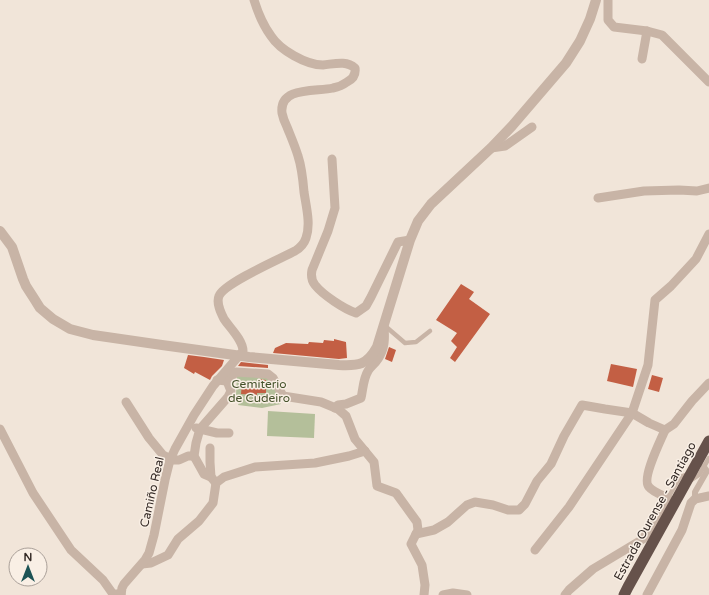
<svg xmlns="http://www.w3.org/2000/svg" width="709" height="595" font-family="'Varela Round',sans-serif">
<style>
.green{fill:#b4bf9a}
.building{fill:#c35f44}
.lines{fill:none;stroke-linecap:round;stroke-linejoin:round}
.service{stroke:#c8b4a6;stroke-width:4.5}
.pedestrian{stroke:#c8b4a6;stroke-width:6}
.minor{stroke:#c8b4a6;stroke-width:9}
.tertiary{stroke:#c8b4a6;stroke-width:10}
.trunk{stroke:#66524b;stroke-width:11}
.labels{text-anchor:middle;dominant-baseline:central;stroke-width:3;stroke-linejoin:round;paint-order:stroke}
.park-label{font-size:12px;fill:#45522b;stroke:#f9efe5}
.street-label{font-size:12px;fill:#342a26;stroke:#f9efe5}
</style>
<rect width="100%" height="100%" fill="#f1e5d9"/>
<!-- green -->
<g class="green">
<path d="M237,373L265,375L278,391L281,404L262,408L238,405L241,398L236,395Z"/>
<path d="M268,411L315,414L314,438L267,436Z"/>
</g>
<!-- building -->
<g class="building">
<path d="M461,284L474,292L469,299L490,314L455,362L450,358L457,347L451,341L457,333L436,320Z"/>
<path d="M334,339L346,342L347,358L339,359L273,353L275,348L286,343L308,344L309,342L323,343L324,340L334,341Z"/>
<path d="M389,347L396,350L392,362L385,359Z"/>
<path d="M188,355L204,357L224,360L222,366L212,376L210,380L195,372L194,374L184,368Z"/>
<path d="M241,362L268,365V368L238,366Z"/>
<path d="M611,364L637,369L633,387L607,381Z"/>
<path d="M652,375L663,378L659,392L648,389Z"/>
<path d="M259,379L266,380V393H257V395L241,394L242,382L259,383Z"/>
</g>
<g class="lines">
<!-- service -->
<g class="service">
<path d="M384,325L405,343L416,342L430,331"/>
<path d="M690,481L699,475L709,458"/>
<path d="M668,498L680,477L688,474"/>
</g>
<!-- pedestrian -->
<path class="pedestrian" d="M695,499V492L707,471L704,467"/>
<!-- minor -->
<g class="minor">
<path d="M608,0V20L614,27L647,31L662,35L709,82"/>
<path d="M642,59L647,31"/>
<path d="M491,148L505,146L532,127"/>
<path d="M332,159L335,208L328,231L312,270C311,275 311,280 315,285C323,295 344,309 356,313L366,306L371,297L398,242L410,240"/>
<path d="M598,198L644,191L679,190L697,191L709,188"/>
<path d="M217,380L227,381L236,372L268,374L273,378L283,396L321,402L338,409L346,416L355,439L374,462L377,486L396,493L417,522L418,530L411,544L422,565L425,585L424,595"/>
<path d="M126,402L149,438L163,455L171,459"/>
<path d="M335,408L338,405L346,404L361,398C363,390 363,379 368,371C370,367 375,364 378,359C385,348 385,339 384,326"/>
<path d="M196,428L217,433H229"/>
<path d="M0,429L33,493L71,550L103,580L113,594H121"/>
<path d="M210,448V462L211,477"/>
<path d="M170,460H179L188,456H194"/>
<path d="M216,483L211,477L204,474L194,456L196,443L200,429L228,397L231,391L227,381"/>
<path d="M416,534L434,530L448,522L467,505L475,502L493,505L508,510H519L525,504L537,481L551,464L564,436L582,405L605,409L632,413L649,423L665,430L674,424L692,401L709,383"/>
<path d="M535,550L569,507L632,413L648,365L655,300L671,286L696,259L709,234"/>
<path d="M142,564L151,563L168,555L178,539L199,521L213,503L216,483L224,477L255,467L315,463L349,456L365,451"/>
<path d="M121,595L122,588L124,584L145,560L149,553L154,535L165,480L170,460L175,449L194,415L213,386L243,351C243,340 230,328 224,319C221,313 216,303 219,296C224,283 280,259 295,251C300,248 304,244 306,238C311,224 306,206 304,192C303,180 302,168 298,156C295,146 291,137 287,127C285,123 283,118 282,113C279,86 317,92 333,88C338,87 343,85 347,82C353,79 356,75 355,68C346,60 334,64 323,65C306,65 280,50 271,36C263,25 258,13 254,0"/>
<path d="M443,595L453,593L467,595"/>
<path d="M565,595L569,590L593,569L643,539L658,516L668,498C662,495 653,492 649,487C641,479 661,440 665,430"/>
<path d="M647,595L682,530L691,503L695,499L709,496"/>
</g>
<!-- tertiary -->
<path class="tertiary" d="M0,231L12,247L23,279L26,286L35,300L40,308L53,319L70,329L93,335L162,345L249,357L339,365C359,366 367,365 377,347L410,240L418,221L431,204L491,148L512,126L566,63L580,41L590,19L596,0"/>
<!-- trunk -->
<path class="trunk" d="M624,595L628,587L709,441"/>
</g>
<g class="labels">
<!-- park labels -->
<g class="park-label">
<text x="259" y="384">Cemiterio<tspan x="259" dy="14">de Cudeiro</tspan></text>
</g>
<!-- street labels -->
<g class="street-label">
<text transform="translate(152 492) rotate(-77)">Camiño Real</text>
<text transform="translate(655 511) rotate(-61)">Estrada Ourense - Santiago</text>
</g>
</g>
<!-- north arrow -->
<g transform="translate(28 567)"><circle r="19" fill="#f9efe5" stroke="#aaa099"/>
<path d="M0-3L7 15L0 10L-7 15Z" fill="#1d5355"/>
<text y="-6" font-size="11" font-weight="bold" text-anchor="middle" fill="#342a26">N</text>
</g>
</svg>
